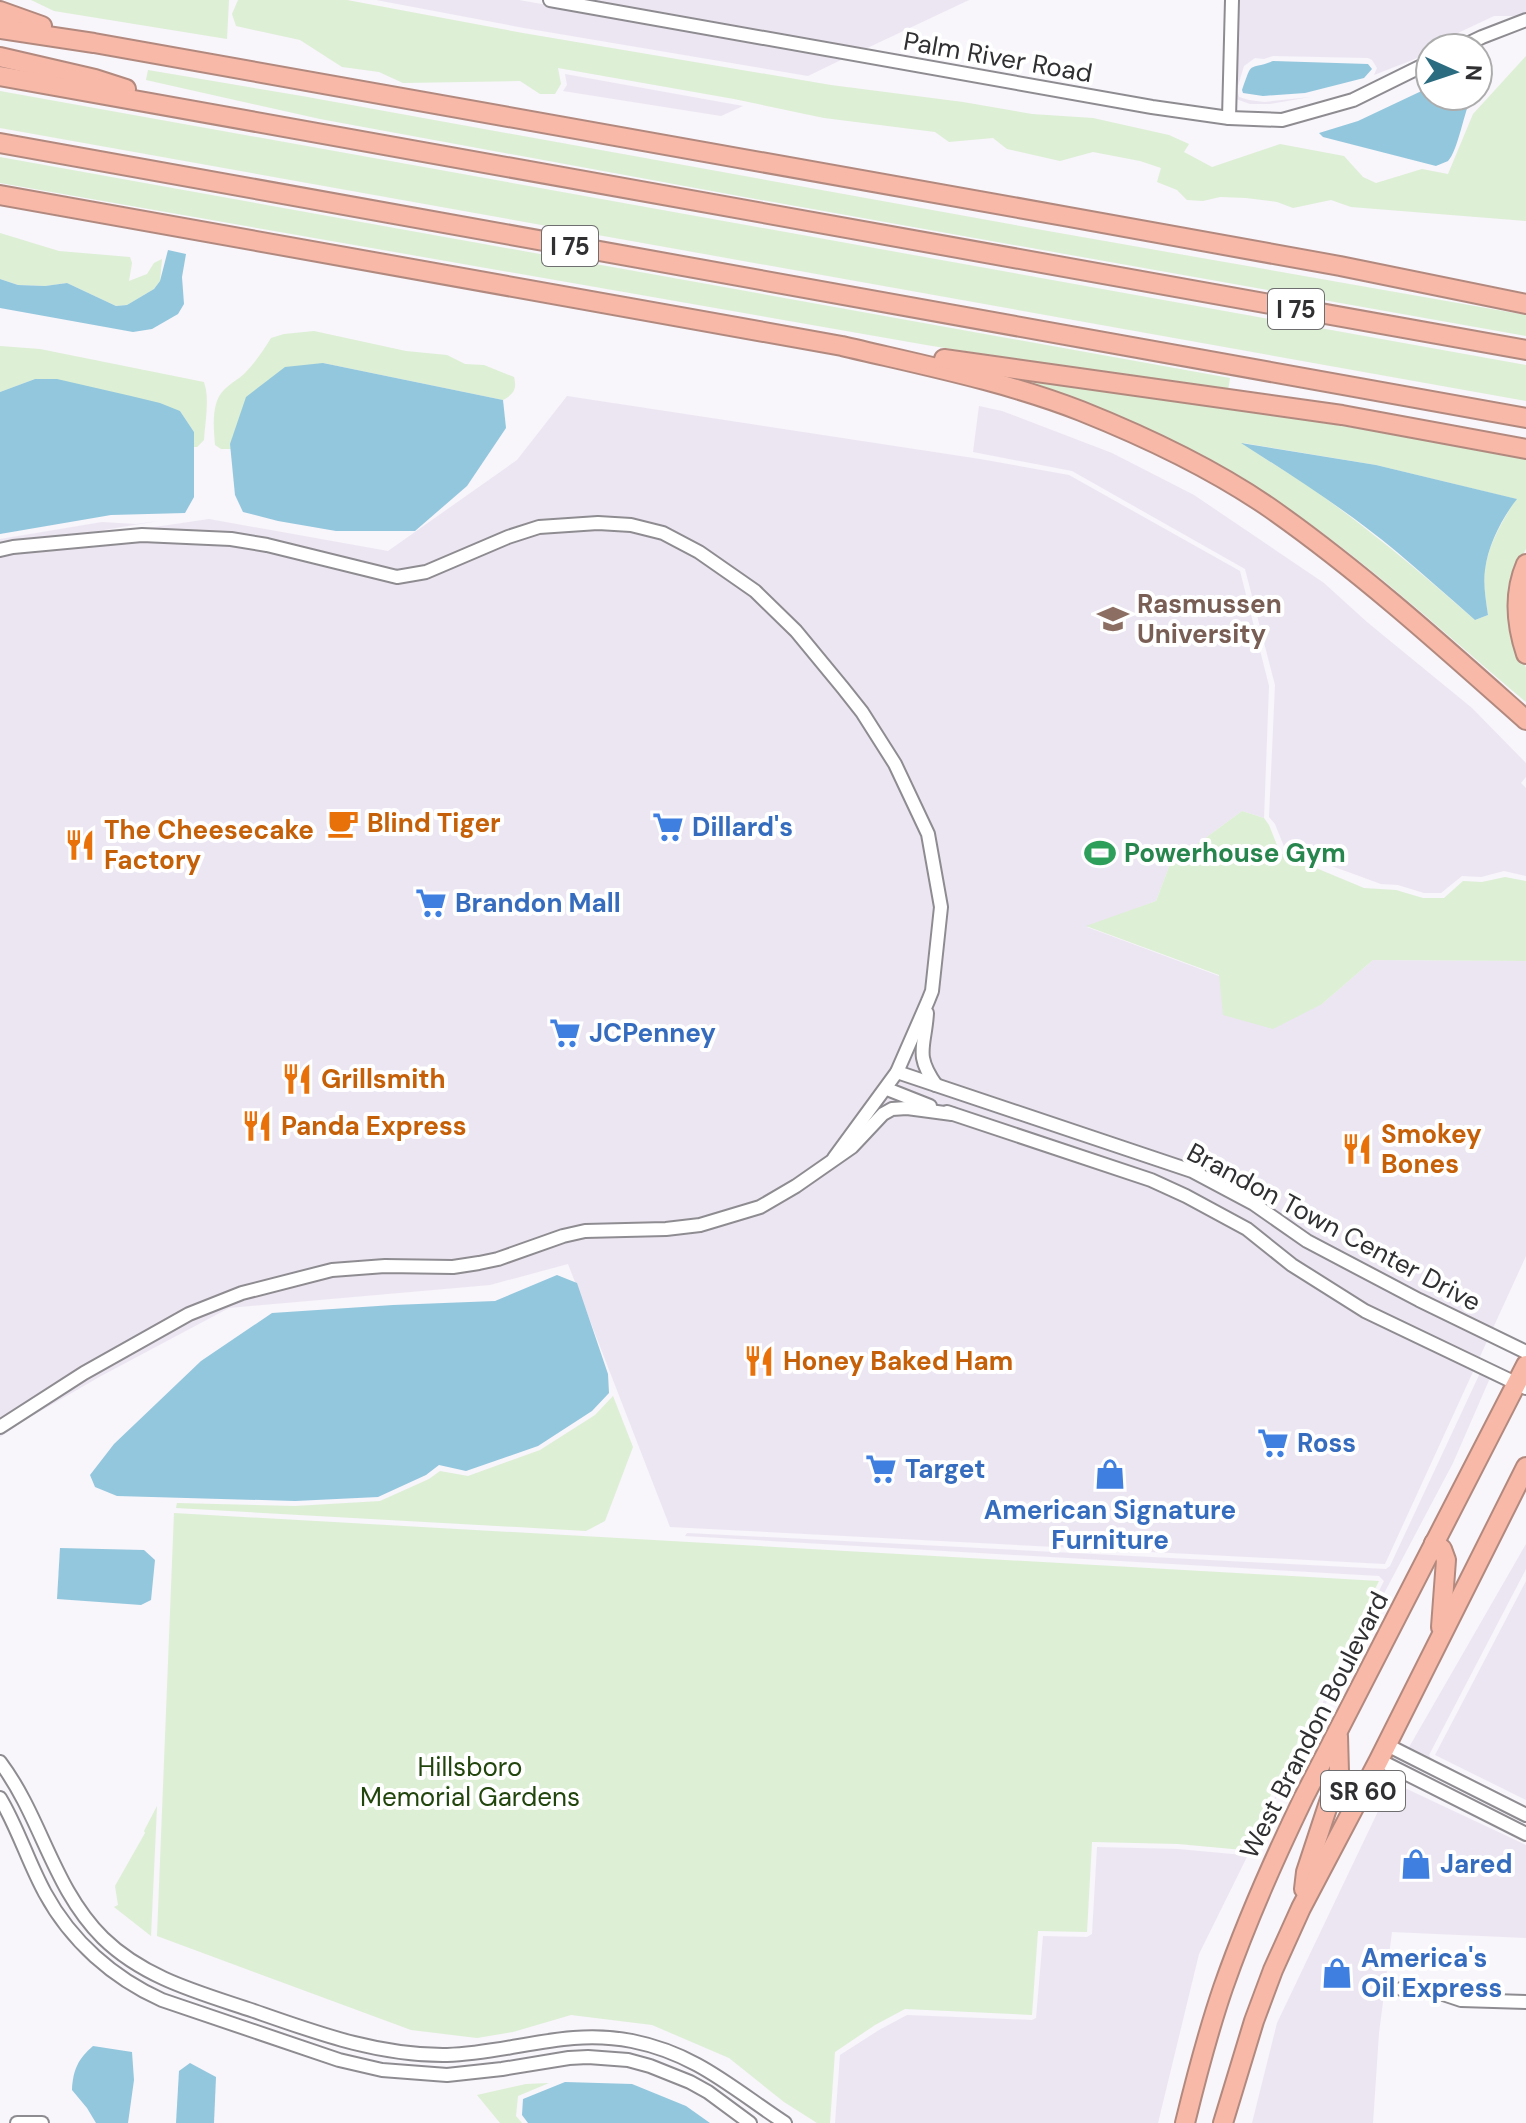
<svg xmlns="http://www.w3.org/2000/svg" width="1526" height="2123" font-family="'DM Sans',sans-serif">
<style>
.built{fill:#ece6f2}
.green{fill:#ddefd5;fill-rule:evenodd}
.water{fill:#93c7dd}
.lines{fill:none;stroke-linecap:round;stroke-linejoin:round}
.minor-casing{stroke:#8f8c91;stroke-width:16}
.highway-casing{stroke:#b2897e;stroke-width:22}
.minor{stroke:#fff;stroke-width:12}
.highway{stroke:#f8b9a8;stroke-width:18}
.labels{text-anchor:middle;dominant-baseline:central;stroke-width:8;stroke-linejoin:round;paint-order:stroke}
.shield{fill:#fff;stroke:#6e6d6f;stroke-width:2}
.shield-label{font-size:24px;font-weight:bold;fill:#302f31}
.street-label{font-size:26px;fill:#302f31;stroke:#fff}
.education-label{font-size:26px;font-weight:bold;fill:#785e54;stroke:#fff;text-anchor:start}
.food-label{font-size:26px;font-weight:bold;fill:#c56008;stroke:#fff;text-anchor:start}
.shop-label{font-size:26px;font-weight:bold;fill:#366cbe;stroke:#fff;text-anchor:start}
.leisure-label{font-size:26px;font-weight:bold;fill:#27864d;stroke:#fff;text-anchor:start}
.park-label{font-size:26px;fill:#22450d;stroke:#fff}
</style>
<rect width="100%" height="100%" fill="#f8f5fb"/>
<!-- built -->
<g class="built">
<path d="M376,0H519L845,58L808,76L524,28Z"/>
<path d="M584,0H969L863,50Z"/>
<path d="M1238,0H1526V15L1516,16H1494L1460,32L1434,48H1430V51L1420,57L1374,75L1377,68L1372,60L1368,58L1273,56L1264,59L1255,58L1244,66L1237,89L1239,97L1249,100L1264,102L1310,97L1270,104H1250L1236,99L1234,93Z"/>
<path d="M565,74L743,106L721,116L563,91L567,85Z"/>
<path d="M567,396L980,459L1069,475L1240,571L1269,686L1264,818L1242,811L1170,864L1156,901L1087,927L1219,976L1322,1004L1373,960L1526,961V1256L1385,1564L670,1527L568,1264L490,1285L229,1308L101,1376L25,1420L0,1437V557L87,537L209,519L388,551L517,460Z"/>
<path d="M979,406L1002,411L1112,453L1194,495L1324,583L1367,622L1472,708L1526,763V777L1521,783L1526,788V876L1504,871L1481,877L1462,876L1441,893H1424L1398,885L1381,884L1285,849L1275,824L1269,817L1275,685L1245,569L1072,471L973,452Z"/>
<path d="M158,521L74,535L0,544V539L102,522L136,524Z"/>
<path d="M1480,1373L1490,1378L1453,1463L1279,1792L1199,1954L1158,2123H835L840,2055L879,2030L907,2015L1032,2020L1036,2018L1043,1936L1087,1937L1092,1934L1097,1847L1178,1849L1243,1855L1247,1853L1384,1581L1379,1576L685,1536L687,1533L1386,1569L1390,1566Z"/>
<path d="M1526,1544V1569L1429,1755L1431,1758L1526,1806V1809L1408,1749Z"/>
<path d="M1526,1581V1800L1435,1755Z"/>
<path d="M1392,1782L1526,1845V1938L1392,1932L1379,2033L1373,2123H1252L1277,2023Z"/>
</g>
<!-- green -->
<g class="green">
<path d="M31,0H229L227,39L54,11Z"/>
<path d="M238,0H347L523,33L831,85L963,102L1032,114L1093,118L1169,135L1189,144L1184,152L1212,167L1280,144L1344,156L1363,177L1376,183L1422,169L1448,174L1473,114L1526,56V221L1351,207L1331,200L1293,208L1277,202L1246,198L1220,197L1203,201L1187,200L1177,190L1157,182L1161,168L1140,161L1093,152L1060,161L1007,149L993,138L949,142L935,132L824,118L734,99L558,68L561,84L555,94H540L520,81L403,83L379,72L342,67L300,40L236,26L232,14Z"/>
<path d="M148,70L302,96L1048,231L1526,315V336L739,196L320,119L146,80Z"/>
<path d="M0,91L1526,365V401L0,128Z"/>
<path d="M0,157L1230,378L1228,391L932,346L0,183Z"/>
<path d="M0,233L59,251L130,257L132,263L129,281L147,274L154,263L162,259L160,281L154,289L127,305L116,306L67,283L45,286L18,285L0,279Z"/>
<path d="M314,331L406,351L447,355L465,364L484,365L514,377C517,389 514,394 503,400L323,363L230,444L231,449H221L215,445C214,431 212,415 217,401C222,387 234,383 244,374C255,363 263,351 271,338L284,334Z"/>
<path d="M0,346L40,349L204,382C210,399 205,422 204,440L197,447H194V432L180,411L35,379L0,392Z"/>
<path d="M1015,375L1159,396L1526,456V549L1522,557L1518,647L1526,668V702C1433,624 1343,538 1238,477C1168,436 1089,410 1014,380ZM1243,443L1376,465L1516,499C1503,520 1488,544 1485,570C1483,584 1486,601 1488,615L1475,620C1425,576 1375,534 1321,495C1296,476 1267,462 1243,443Z"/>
<path d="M1242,811L1264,818L1269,825L1280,853L1364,888L1396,890L1423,898H1444L1463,881L1482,882L1505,877L1526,881V961L1373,960L1322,1004L1273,1029L1223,1015L1219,975L1086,926L1156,901L1170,864Z"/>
<path d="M613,1396L633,1447L605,1521L586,1531L176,1508L177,1503L295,1506L380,1501L429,1479L440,1471L468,1476L540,1450L595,1415Z"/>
<path d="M174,1513L1379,1581L1243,1850L1178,1844L1092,1842L1087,1932L1038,1931L1032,2015L905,2009L875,2025L835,2052L830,2123H817L784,2102L729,2058L652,2025L571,2015L513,2032L477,2038L411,2030L157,1936Z"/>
<path d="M157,1806L151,1936L114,1907L118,1905L115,1886L145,1833L144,1831Z"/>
<path d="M549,2083L518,2096L516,2116L522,2123H500L477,2095L526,2084Z"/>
</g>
<!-- water -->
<g class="water">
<path d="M1273,61L1368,64L1372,69L1364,78L1305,93L1263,96L1243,93L1242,90C1253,59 1247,71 1273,61Z"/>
<path d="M1430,87V96H1472C1464,111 1458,151 1448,161C1446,162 1438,165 1436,166L1323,137L1319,133L1358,121Z"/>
<path d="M168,250L186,254L182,277L184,304L178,314L152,329L133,332L0,308V279L18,285L45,286L67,283L116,306L127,305L154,289L160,281Z"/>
<path d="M323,363L503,400L506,428L467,486L415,531H336L278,521L243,512L235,495L230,444L246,397L285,367Z"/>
<path d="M35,379H57L131,396L160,403L180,411L194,432V497L185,513L111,515L0,534V392Z"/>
<path d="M1241,443L1376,465L1517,499C1502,518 1488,545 1485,570C1483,585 1486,601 1488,615L1475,620C1449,597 1423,574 1397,552C1348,511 1294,477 1241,443Z"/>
<path d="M557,1275L577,1283L608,1374L609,1393L592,1411L538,1446L466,1471L439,1465L426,1475L378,1497L295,1501L117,1496L95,1487L90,1475L114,1444L201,1361L272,1313L393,1305L495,1301Z"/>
<path d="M60,1548L144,1550L155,1560L151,1600L141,1605L57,1599Z"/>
<path d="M93,2046L132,2052L134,2080L128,2123H96L87,2108L72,2090C73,2070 78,2059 93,2046Z"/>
<path d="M190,2063L216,2077L214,2123H176L179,2071Z"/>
<path d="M565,2082L632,2084L686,2106L710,2123H528L522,2115L523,2099Z"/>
</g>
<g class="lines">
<defs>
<g id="minor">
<path d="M550,0L1152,107L1229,118L1282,120L1353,100L1430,62"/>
<path d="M1459,48L1482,37L1526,20"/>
<path d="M1229,118L1232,0"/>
<path d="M0,550L13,547L142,535L231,539L267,545L397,577L426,572L508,537L539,527L598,523L631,525L663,533L699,552L755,591L796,631L843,688L862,712L895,764L928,834L941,907L932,991L928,1001L897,1072L834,1158"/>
<path d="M927,1013C925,1047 914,1054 936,1085"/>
<path d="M897,1072L1192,1171L1254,1204L1307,1241L1419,1300L1526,1352"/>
<path d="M887,1089L930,1106"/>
<path d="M947,1112L1151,1180L1186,1196L1247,1229L1292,1265L1365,1311L1526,1388"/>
<path d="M0,1427L84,1373L189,1314L242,1293L332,1270L385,1266L453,1267L479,1263L498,1259L563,1236L585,1231L666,1229L700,1225L760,1207L796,1186L852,1147L883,1114L892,1109L907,1108L952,1114"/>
<path d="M1387,1745L1526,1815"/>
<path d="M1379,1760L1526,1834"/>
<path d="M0,1762C42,1818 52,1887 103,1938C145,1979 201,1993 254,2011C317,2033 379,2056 447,2055C513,2053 565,2028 632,2041C697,2054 733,2089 785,2123"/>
<path d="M0,1798C18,1828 28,1862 45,1893C71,1941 113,1978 162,2000L339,2060L382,2070L447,2075L502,2069L569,2058L588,2057L628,2060L650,2066L690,2082L708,2092L750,2123"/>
<path d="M1401,1989L1440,1993L1461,2000L1526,2002"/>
<path d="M17,2123H42"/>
</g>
<g id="highway">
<path d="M0,11L42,26"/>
<path d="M0,29L94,43L1069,217L1340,266L1526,304"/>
<path d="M0,57L95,79L126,89"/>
<path d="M0,76L1526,350"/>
<path d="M0,143L1526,418"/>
<path d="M0,195L842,346C922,365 1004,381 1081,411C1146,437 1212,468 1270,508C1360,571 1444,647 1526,720"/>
<path d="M944,359L1342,415L1526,449"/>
<path d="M1526,564C1513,594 1516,624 1526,654"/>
<path d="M1434,1543L1442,1549L1446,1560L1441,1627"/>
<path d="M1304,1889L1306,1872L1339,1772L1338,1736"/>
<path d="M1185,2123C1196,2078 1208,2032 1223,1988C1246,1922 1274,1859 1304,1797L1526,1365"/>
<path d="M1223,2123L1254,2021L1273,1970L1301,1908L1379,1760L1526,1467"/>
</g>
</defs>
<!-- minor casing -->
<use href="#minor" class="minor-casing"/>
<!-- highway casing -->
<use href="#highway" class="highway-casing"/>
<!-- minor -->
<use href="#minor" class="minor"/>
<!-- highway -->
<use href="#highway" class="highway"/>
</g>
<!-- icons -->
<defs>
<symbol id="university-bare" viewBox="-9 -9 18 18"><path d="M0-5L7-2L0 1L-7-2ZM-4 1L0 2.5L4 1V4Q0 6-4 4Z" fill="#8d6e63" stroke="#fff" stroke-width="2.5" paint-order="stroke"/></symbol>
<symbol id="cafe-bare" viewBox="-9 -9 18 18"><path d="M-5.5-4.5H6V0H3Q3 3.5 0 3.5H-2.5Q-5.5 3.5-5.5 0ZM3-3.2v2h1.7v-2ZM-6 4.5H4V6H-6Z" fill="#e8710a" stroke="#fff" stroke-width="2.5" paint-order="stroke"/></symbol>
<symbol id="supermarket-bare" viewBox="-9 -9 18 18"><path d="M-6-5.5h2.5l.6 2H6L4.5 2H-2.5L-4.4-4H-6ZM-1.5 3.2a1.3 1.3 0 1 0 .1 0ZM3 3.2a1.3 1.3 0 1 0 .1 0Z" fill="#3f7fe0" stroke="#fff" stroke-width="2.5" paint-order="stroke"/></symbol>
<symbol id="restaurant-bare" viewBox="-9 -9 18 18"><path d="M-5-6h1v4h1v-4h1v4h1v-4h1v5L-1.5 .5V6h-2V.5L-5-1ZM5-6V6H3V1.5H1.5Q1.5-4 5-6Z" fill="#e8710a" stroke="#fff" stroke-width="2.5" paint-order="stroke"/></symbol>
<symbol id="stadium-bare" viewBox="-9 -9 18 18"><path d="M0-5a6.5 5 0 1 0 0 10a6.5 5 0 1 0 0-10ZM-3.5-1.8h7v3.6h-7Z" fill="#2e9e5b" stroke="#fff" stroke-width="2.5" paint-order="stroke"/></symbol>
<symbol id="shop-bare" viewBox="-9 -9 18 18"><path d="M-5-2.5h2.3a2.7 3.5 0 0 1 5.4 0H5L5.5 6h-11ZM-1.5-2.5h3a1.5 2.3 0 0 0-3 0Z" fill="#3f7fe0" stroke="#fff" stroke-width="2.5" paint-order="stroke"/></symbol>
</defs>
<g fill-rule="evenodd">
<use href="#university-bare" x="1091" y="597" width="44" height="44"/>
<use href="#cafe-bare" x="321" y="801" width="44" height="44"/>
<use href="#supermarket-bare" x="646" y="805" width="44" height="44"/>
<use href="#restaurant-bare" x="58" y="823" width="44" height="44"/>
<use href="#stadium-bare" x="1078" y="831" width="44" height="44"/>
<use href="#supermarket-bare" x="409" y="881" width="44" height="44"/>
<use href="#supermarket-bare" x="543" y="1011" width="44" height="44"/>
<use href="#restaurant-bare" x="275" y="1057" width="44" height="44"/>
<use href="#restaurant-bare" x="235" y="1104" width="44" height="44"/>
<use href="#restaurant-bare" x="1335" y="1127" width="44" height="44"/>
<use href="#restaurant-bare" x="737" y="1339" width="44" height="44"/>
<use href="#supermarket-bare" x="1251" y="1421" width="44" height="44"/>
<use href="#supermarket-bare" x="859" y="1447" width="44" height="44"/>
<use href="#shop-bare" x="1088" y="1452" width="44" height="44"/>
<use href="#shop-bare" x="1394" y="1842" width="44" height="44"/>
<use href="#shop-bare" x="1315" y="1951" width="44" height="44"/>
</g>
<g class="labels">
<!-- shield labels -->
<g class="shield">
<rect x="542" y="226" width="56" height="40" rx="6"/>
<rect x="1268" y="289" width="56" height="40" rx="6"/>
<rect x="1321" y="1771" width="84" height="40" rx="6"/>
</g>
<g class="shield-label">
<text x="570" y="246">I 75</text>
<text x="1296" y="309">I 75</text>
<text x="1363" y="1791">SR 60</text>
</g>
<!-- street labels -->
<g class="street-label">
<text transform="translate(998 57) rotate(10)">Palm River Road</text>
<text transform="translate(1334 1227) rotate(28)">Brandon Town Center Drive</text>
<text transform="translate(1314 1725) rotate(-63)">West Brandon Boulevard</text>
</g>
<!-- education labels -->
<g class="education-label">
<text x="1137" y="604">Rasmussen<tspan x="1137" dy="30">University</tspan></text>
</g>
<!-- food labels -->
<g class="food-label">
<text x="367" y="823">Blind Tiger</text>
<text x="104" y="830">The Cheesecake<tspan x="104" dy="30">Factory</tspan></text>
<text x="321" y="1079">Grillsmith</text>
<text x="281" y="1126">Panda Express</text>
<text x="1381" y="1134">Smokey<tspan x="1381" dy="30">Bones</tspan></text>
<text x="783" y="1361">Honey Baked Ham</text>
</g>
<!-- shop labels -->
<g class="shop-label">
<text x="692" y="827">Dillard's</text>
<text x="455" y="903">Brandon Mall</text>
<text x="589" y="1033">JCPenney</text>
<text x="1297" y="1443">Ross</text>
<text x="905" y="1469">Target</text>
<text x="1110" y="1510" text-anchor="middle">American Signature<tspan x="1110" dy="30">Furniture</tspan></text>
<text x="1440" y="1864">Jared</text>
<text x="1361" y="1958">America's<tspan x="1361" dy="30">Oil Express</tspan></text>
</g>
<!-- leisure labels -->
<g class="leisure-label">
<text x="1124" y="853">Powerhouse Gym</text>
</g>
<!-- park labels -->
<g class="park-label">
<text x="470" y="1767">Hillsboro<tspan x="470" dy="30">Memorial Gardens</tspan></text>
</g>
</g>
<!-- north arrow -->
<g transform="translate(1454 72) rotate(93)"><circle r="38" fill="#ffffff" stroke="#acacad" stroke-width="2"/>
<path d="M0-6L14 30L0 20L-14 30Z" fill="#2b6c80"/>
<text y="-12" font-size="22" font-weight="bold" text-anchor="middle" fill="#302f31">N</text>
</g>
</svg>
